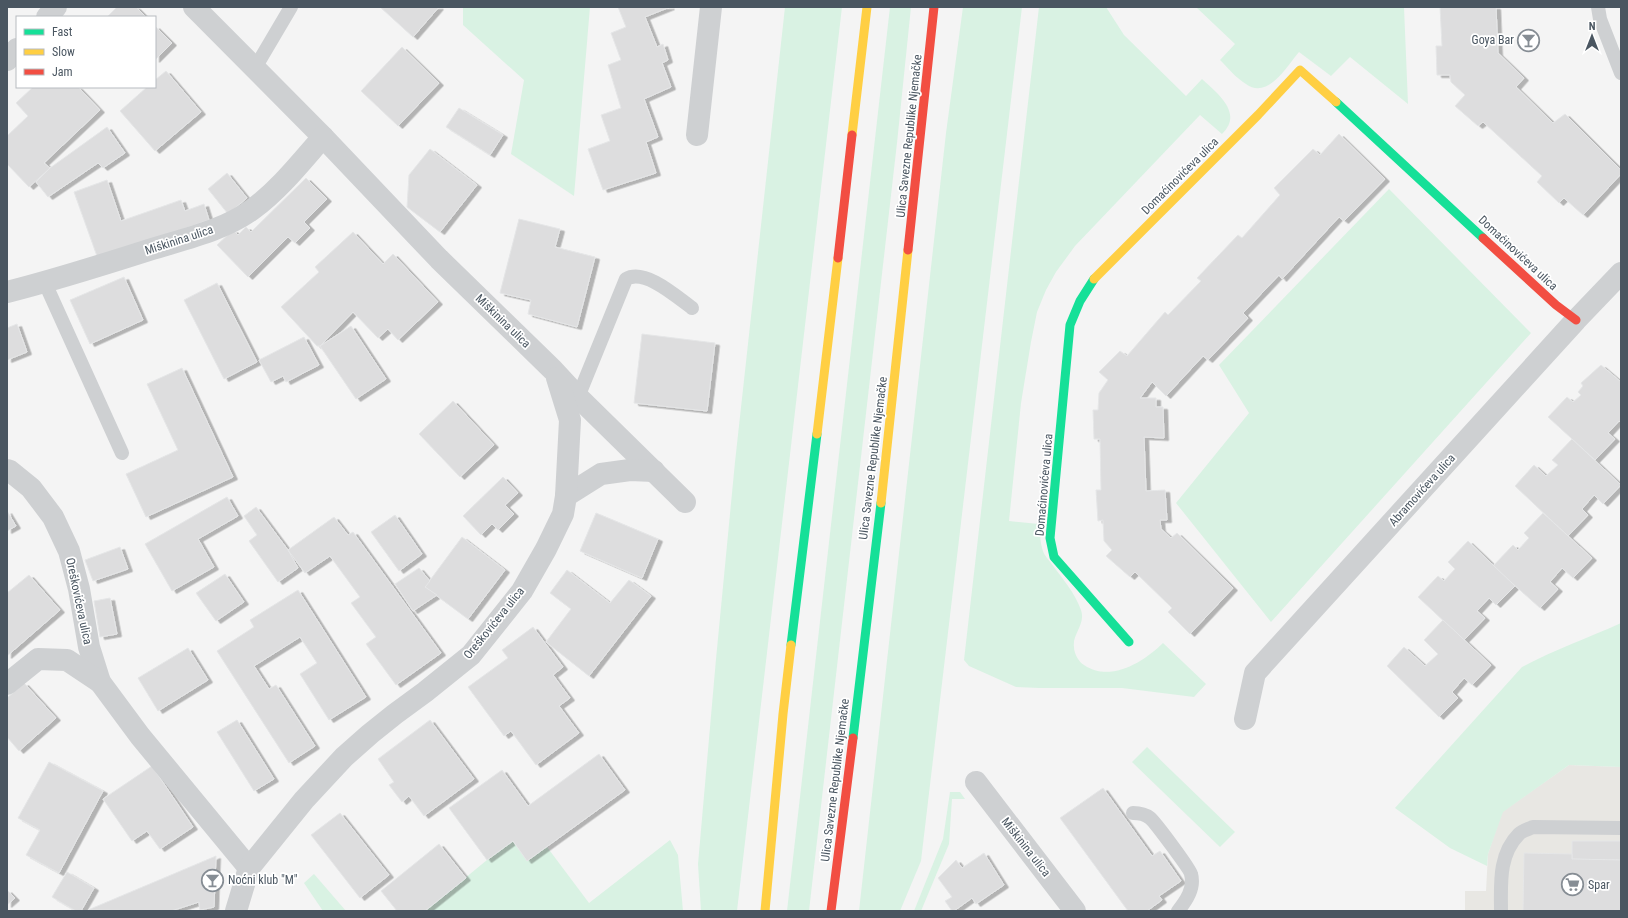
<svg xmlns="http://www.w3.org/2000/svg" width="1628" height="918" font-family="'Roboto Condensed',sans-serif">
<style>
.commercial{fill:#e8e7e3}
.green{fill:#d9f2e3}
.building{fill:#ddddde;stroke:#e5e6e7;filter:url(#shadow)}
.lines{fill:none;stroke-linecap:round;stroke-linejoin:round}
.lane{stroke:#ced0d2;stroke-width:14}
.street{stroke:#ced0d2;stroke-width:22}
.fast{stroke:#16e098;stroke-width:9}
.slow{stroke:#ffcf43;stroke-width:9}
.jam{stroke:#f24e42;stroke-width:9}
.labels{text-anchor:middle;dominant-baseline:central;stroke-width:3.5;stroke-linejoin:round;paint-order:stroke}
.poi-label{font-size:12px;fill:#4a5661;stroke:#fff;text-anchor:start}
.street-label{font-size:12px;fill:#4a5661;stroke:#fff}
</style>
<defs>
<filter id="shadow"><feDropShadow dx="4.5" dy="2.5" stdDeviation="0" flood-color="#0004"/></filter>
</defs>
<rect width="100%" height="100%" fill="#f4f4f4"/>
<!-- commercial -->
<path class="commercial" d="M1569,765L1621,767V911H1465V891H1486L1488,854L1502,812Z"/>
<!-- green -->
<g class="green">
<path d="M463,7H590L574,196L511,154L524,80L463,25Z"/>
<path d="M785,7H842L737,911H701L698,864L716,659L735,462Z"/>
<path d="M890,7H911L897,143L809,911H787Z"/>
<path d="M963,7H1022L921,861L900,911H859L946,133Z"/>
<path d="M1039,7H1106L1124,35L1186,96L1202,79C1217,93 1244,113 1222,134L1200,115L1075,246L1056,272L1046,290L1037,312L1031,342L1021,403L1009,521L1039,524C1040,532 1040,543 1043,551C1044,555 1049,560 1051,563C1062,578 1075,593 1081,610C1086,624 1072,634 1074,647C1074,654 1079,662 1084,665C1110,683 1144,662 1163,643L1206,684L1194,697L1122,688H1039L1016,687L969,666L964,660Z"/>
<path d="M1196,7H1404L1408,104L1350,57L1331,76L1299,52C1287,66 1268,100 1246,84C1236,78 1228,68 1220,60L1235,44Z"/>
<path d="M1389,189L1531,333L1271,622L1176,503L1249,413L1219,365Z"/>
<path d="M1621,623V767L1569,765L1503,812L1488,854L1487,866L1450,848L1395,808L1522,667C1554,650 1588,638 1621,623Z"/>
<path d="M1147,747L1235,832L1220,847L1132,762Z"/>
<path d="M950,792H960L965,799H952L949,844L921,911H914L943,839Z"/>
<path d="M670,840L678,855L683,911H425L487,860L513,841L527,861L547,847L589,903Z"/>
<path d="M314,874L346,911H323L304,883Z"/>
</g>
<!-- building -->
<g class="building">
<path d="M117,7H136L146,17H107Z"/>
<path d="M380,7H439L413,37Z"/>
<path d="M618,7H670L645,17L657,47L663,44L668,60L662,63L671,87L644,99L658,137L646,142L656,173L603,190L588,149L610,141L601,115L621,108L608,65L621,60L611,33L626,27Z"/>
<path d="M1440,7H1496L1498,53L1524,78L1516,87L1553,123L1565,114L1621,170V174L1583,215L1564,198L1559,203L1537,182L1542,176L1483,122L1478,126L1455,106L1465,95L1451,82L1450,75H1437L1436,46H1442Z"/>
<path d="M155,26L172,43L155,60Z"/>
<path d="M402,47L439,83L398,126L361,91Z"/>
<path d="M166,71L201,112L155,151L120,111L147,87H155V80Z"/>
<path d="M33,87H78L100,110L44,163L50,168L29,187L7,164V136L28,116L16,103Z"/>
<path d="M459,108L503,135L490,155L446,127Z"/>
<path d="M107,127L125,153L103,168L98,163L48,197L36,182L50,168Z"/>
<path d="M1339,134L1385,179L1344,221L1339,217L1282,279L1279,275L1243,313L1248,318L1208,360L1203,356L1166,396L1152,382L1140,398H1156V407H1163L1164,438L1144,437L1146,491L1165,490L1167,520H1160L1161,529L1171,538L1177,533L1233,588L1190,634L1168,612L1172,608L1135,572L1130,577L1106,556L1112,550L1104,541L1103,520L1098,521L1096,490H1101L1100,439H1094L1093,410H1098L1099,393L1108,380L1099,372L1120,351L1127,356L1165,312L1168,315L1201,281L1197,278L1238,235L1242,238L1280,195L1274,188L1313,149L1320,155Z"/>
<path d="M430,149L477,185L440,232L407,207L409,175Z"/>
<path d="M227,173L247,198L228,214L208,189Z"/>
<path d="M306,178L327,199L304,222L310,228L295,243L288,237L248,277L217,245L233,230L238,235L246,227L251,232Z"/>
<path d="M107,180L121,221L181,200L185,211L204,204L209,220L98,259L74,192Z"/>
<path d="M519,219L560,229L555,247L595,257L577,327L528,314L531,300L500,293Z"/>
<path d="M353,232L383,264L393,254L438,302L398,340L388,329L378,338L353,312L320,346H317L281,307L319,272L315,267Z"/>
<path d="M124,277L143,320L90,344L70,300Z"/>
<path d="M217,283L257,362L224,379L184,300Z"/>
<path d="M17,324L27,352L7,360V328Z"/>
<path d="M351,326L386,379L356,399L320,346Z"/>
<path d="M642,334L715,343L707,411L634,403Z"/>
<path d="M304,337L319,365L286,382L283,376L271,382L259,360Z"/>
<path d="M1601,365L1621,382V423L1619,421L1608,433L1615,439L1595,460L1548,417L1567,397L1573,402L1581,395L1578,392L1583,386L1581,383Z"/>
<path d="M182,368L233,477L146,517L126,474L178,450L147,384Z"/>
<path d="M453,401L494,445L460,477L419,434Z"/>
<path d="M1572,439L1621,485L1603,504L1594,495L1582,509L1588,515L1568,536L1515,486L1534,465L1546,476L1558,465L1552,460Z"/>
<path d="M503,477L518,493L505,505L514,514L498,530L492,524L481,535L463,516Z"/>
<path d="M227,497L238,516L198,539L214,567L172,591L145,544Z"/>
<path d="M256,507L288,550L298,568L278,582L249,541L257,535L244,516Z"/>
<path d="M7,511L16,526L7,531Z"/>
<path d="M596,513L658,539L642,578L580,551Z"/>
<path d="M1543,513L1592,558L1573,578L1562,568L1550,582L1558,589L1540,608L1493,566L1513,545L1518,550L1529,538L1524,533Z"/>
<path d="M395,515L422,554L399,571L371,532Z"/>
<path d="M334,517L348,535L353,532L441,653L396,685L366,644L376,637L351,603L360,597L330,556L305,573L288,550Z"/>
<path d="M462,537L505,570L468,619L425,587Z"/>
<path d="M1468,541L1515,586L1496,605L1489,598L1477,611L1485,618L1464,640L1418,597L1438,576L1444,581L1455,569L1448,562Z"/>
<path d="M120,547L128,569L93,581L85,560Z"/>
<path d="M419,568L430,581L425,587L437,595L413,611L395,584Z"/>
<path d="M567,570L610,603L629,580L651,596L589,676L546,642L571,609L550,593Z"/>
<path d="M225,574L244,602L216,621L196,593Z"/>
<path d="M29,575L60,610L7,656V593Z"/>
<path d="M298,590L366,697L329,720L300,674L317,663L300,637L254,666L269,689L276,685L315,746L289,763L217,651L254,627L250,620Z"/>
<path d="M110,598L117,634L100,637L94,601Z"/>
<path d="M1443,620L1491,665L1472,685L1464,678L1452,692L1458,698L1439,717L1387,666L1404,647L1425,666L1438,654L1424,640Z"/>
<path d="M533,627L563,667L553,675L570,698L559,706L579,733L536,765L511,731L504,736L468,687L508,658L502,650Z"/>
<path d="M188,648L208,680L158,711L138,678Z"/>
<path d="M24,683L56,718L19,751L7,737V698Z"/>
<path d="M237,720L274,779L254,791L217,732Z"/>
<path d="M430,720L474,779L424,816L409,796L402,802L389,785L394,782L378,759Z"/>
<path d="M599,754L625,790L527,861L513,841L487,860L449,808L502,770L528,806Z"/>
<path d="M49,762L103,791L59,873L26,855L40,830L18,818Z"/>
<path d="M152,766L193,827L160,849L147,831L132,841L103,799Z"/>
<path d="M1103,788L1152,856L1160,851L1181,881L1159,896L1162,900L1147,911H1128L1060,818Z"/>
<path d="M340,813L389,875L360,898L311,835Z"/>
<path d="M1572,841H1621V860L1572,859Z"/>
<path d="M439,844L466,878L425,911H397L381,891Z"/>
<path d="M984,853L1004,885L976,904L972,898L954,911H952L945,901L952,897L938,878L956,860L962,868Z"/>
<path d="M1524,853L1572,854V859L1621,860V911H1523Z"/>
<path d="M216,856L214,907L200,910L199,902L171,911L88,910Z"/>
<path d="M67,872L94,888L81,911H76L52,897Z"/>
<path d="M7,890L15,898L7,905Z"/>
</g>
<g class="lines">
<!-- lane -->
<g class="lane">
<path d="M1598,7L1600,19L1621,73"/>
<path d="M255,68L291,7"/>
<path d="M45,283L122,453"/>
<path d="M578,397L626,279C645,268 677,297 692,308"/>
<path d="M1133,813C1139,813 1145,814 1150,818C1155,822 1190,869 1191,874C1195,888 1186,901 1178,911"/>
<path d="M1501,911C1501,885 1498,855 1519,834C1522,831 1528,829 1533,827L1621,828"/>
</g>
<!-- street -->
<g class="street">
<path d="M194,7L323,137L439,259L553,370L578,397L685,502"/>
<path d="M47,17L56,7"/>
<path d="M7,60L17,49"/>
<path d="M697,135L711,7"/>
<path d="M7,292C55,280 102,265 149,250C184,239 223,231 253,209C280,189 301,162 323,137"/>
<path d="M7,470L10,471L31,488L53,517L69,551L79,589L89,647L100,682L140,736L249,868"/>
<path d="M566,496L601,474L630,470L654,471"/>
<path d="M7,684L38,659L67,660L100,682"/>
<path d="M1245,719L1255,673L1576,320L1621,273"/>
<path d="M976,782L1075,911"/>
<path d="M236,911L249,868L304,800L344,757L370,734L395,714L425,692L471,655L522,591L546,549L563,514L566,496L570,420L557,378"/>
</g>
<!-- fast -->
<g class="fast">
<path d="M1336,102L1483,238"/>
<path d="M1094,279L1080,301L1070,325L1050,538L1054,557L1129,642"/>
<path d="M791,645L817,434"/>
<path d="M853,738L881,503"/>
</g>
<!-- slow -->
<g class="slow">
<path d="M852,135L867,7"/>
<path d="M1094,279L1258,115L1300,70L1336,102"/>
<path d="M817,434L838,258"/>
<path d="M881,503L908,250"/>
<path d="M765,911L783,714L791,645"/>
</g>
<!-- jam -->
<g class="jam">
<path d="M1483,238L1556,305L1576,320"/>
<path d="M908,250L934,7"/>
<path d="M838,258L852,135"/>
<path d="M831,911L853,738"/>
</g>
</g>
<!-- icons -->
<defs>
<symbol id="bar-ring" viewBox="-11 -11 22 22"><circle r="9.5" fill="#fff" stroke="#868d94" stroke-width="1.5"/><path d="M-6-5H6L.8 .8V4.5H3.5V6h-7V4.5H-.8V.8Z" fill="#868d94"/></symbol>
<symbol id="supermarket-ring" viewBox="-11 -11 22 22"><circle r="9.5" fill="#fff" stroke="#868d94" stroke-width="1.5"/><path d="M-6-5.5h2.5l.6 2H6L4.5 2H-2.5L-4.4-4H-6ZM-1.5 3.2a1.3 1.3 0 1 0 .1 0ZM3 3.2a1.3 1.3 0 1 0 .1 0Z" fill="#868d94"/></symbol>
</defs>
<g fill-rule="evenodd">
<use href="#bar-ring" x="1516" y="28" width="25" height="25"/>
<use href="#bar-ring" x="200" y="868" width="25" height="25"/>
<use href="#supermarket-ring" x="1560" y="872" width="25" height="25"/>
</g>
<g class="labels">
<!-- poi labels -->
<g class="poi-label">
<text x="1514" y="40" text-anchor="end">Goya Bar</text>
<text x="228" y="880">Noćni klub "M"</text>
<text x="1588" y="885">Spar</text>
</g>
<!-- street labels -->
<g class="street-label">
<text transform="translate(909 136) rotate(-84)">Ulica Savezne Republike Njemačke</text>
<text transform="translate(1180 176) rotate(-45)">Domaćinovićeva ulica</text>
<text transform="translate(179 240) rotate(-18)">Miškinina ulica</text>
<text transform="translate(1518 253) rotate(43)">Domaćinovićeva ulica</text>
<text transform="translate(503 321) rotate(44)">Miškinina ulica</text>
<text transform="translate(873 458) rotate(-83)">Ulica Savezne Republike Njemačke</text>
<text transform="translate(1044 485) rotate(-85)">Domaćinovićeva ulica</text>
<text transform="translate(1422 490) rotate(-48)">Abramovićeva ulica</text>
<text transform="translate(79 601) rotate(78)">Oreškovićeva ulica</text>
<text transform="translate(494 623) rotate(-51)">Oreškovićeva ulica</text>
<text transform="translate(835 780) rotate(-83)">Ulica Savezne Republike Njemačke</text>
<text transform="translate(1026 847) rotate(52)">Miškinina ulica</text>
</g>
</g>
<!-- border -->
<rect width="1628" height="918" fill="none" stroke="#4a5661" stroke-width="16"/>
<!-- legend -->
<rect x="16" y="16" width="140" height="72" fill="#ffffff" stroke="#b7bbc0"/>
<rect x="24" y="29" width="20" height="6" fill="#16e098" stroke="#b7bbc0"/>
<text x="52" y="36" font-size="12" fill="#4a5661">Fast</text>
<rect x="24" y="49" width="20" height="6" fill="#ffcf43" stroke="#b7bbc0"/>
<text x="52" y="56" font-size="12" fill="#4a5661">Slow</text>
<rect x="24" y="69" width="20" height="6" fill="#f24e42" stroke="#b7bbc0"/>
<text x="52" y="76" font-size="12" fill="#4a5661">Jam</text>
<!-- north arrow -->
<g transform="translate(1592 36)" stroke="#ffffff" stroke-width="3" paint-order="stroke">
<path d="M0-3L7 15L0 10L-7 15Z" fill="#4a5661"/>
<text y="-6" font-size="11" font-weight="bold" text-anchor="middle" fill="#4a5661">N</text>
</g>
</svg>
